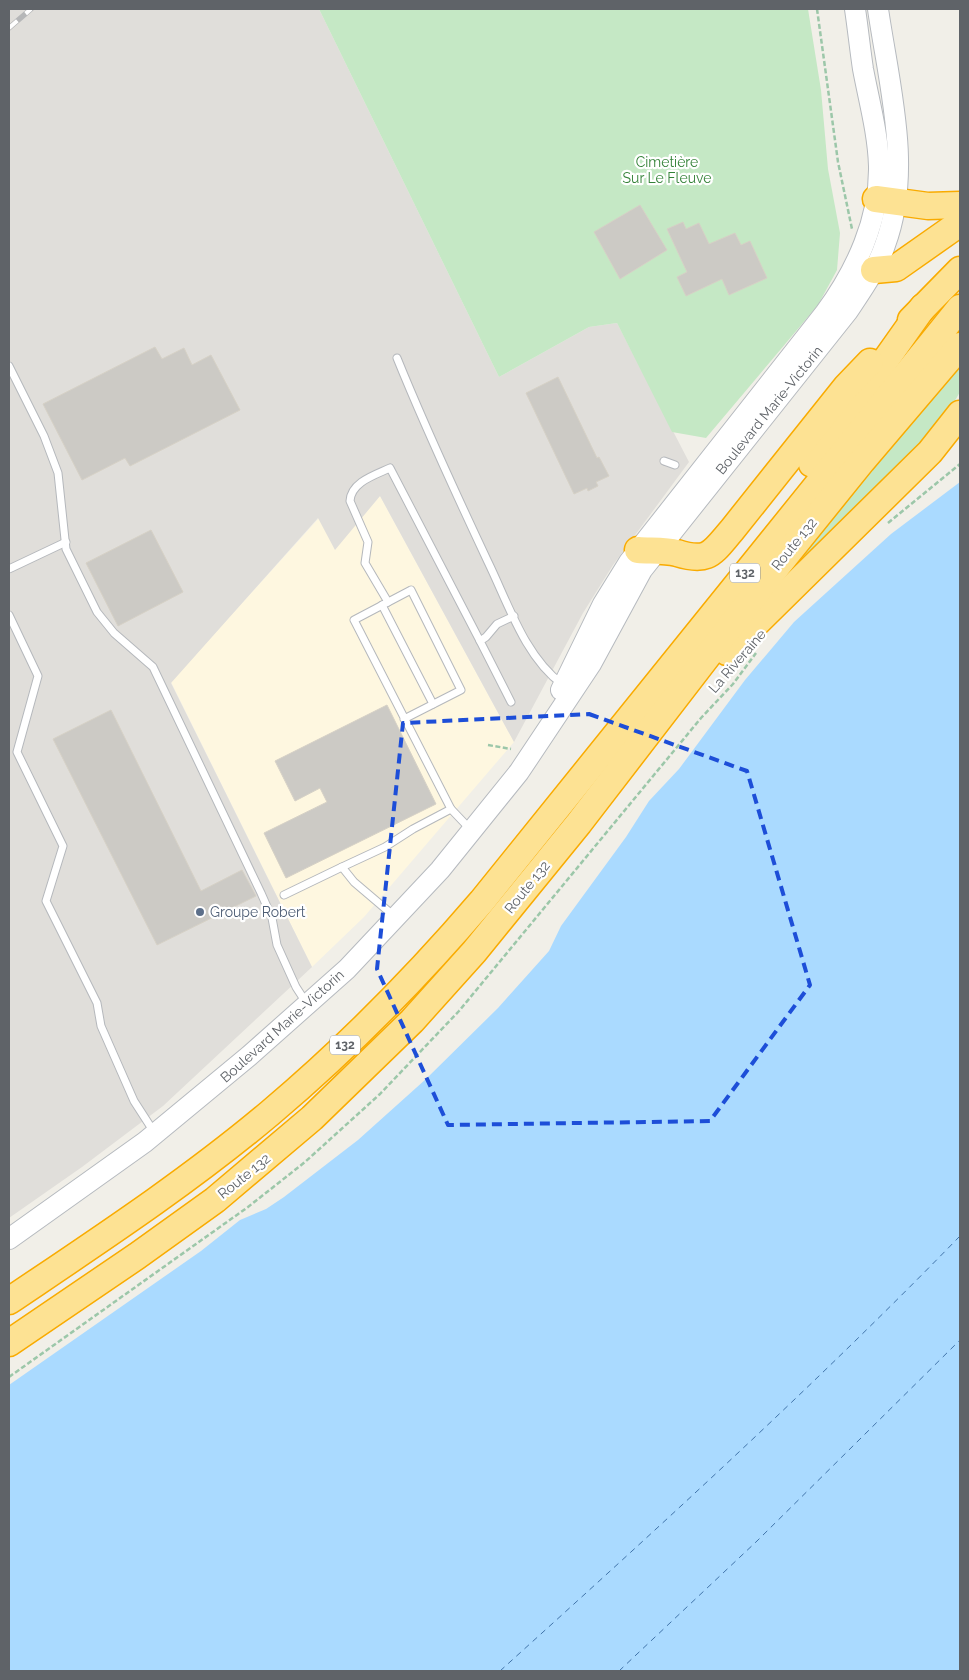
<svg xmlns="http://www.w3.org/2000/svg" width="969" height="1680" font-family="Raleway,sans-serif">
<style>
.commercial{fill:#fef7e0}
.industrial{fill:#e0deda}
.green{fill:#c5e8c5}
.water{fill:#aadaff}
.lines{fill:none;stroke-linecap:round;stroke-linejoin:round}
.ferry{stroke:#4174aa;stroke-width:1;stroke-dasharray:6 5;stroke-linecap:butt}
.building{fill:#cccac5;stroke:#d6d1c6}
.lane-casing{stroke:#b5b8bc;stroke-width:9}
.secondary-casing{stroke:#b6babf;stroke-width:22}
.highway-casing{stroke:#f9ab00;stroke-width:29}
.path{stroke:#9cc7a9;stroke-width:2.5;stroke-dasharray:5 2.5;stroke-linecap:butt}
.lane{stroke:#fff;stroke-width:7}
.secondary{stroke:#fff;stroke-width:20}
.highway{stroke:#fde293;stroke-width:26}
.rail-casing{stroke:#b6b7b8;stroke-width:5.5}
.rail{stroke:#fff;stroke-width:4;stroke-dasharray:11;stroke-linecap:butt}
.marked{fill:none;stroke:#1d4ed8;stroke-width:4;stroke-dasharray:10 6;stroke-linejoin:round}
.service-dot{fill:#5c6f8a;stroke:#fff;stroke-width:2}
.labels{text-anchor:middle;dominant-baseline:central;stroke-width:4.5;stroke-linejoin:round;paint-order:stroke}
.shield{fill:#fff;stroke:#8f9295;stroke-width:1}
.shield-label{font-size:12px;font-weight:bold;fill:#5f6368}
.park-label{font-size:14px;fill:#348238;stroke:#fff}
.street-label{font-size:14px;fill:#5f6368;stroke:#fff}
.service-label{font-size:14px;fill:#4e5e75;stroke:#fff;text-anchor:start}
</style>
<rect width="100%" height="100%" fill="#f1efe8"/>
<!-- commercial -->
<path class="commercial" d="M380,496L514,742L364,917L312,967L171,682L319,518L335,549Z"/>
<!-- industrial -->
<path class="industrial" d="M9,9H319L499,377L589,327L617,323L689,462L613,565L583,613L514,742L380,496L335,550L318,518L171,683L312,967L163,1106L82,1167L9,1218Z"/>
<!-- green -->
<g class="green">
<path d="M319,9H808L821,90L828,169L840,233L837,270L818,305L706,438L672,432L617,323L589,327L499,377Z"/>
<path d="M960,366V392L950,409L925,440L787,575L849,497Z"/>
</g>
<!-- water -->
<path class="water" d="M960,482V1671H9V1385L201,1251L240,1220L266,1209L284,1197L358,1140L426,1079L498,1008L549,951L561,926L626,837L649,801L679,769L745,680L794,622L891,534Z"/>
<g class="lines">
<!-- ferry -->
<g class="ferry">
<path d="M500,1671C657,1529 813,1387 960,1236"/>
<path d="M619,1671L757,1541L960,1340"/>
</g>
</g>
<!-- building -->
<g class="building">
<path d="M640,205L667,250L620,279L594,232Z"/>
<path d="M683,222L686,229L699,223L709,244L735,233L741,245L750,241L767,278L729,295L722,279L686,296L677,277L687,272L667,229Z"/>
<path d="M155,347L162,359L184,348L192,365L211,355L240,410L130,466L125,458L82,480L43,404Z"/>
<path d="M558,377L597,458L599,457L609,476L596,482L598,486L588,491L587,488L574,494L526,393Z"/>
<path d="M151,530L183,592L118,626L86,563Z"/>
<path d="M387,705L436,804L286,878L264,833L327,802L320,788L295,801L275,761Z"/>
<path d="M111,710L201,891L242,870L256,896L157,945L53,739Z"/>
</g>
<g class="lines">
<defs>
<g id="lane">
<path d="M397,358C425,427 456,494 488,562C508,603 525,657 562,684"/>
<path d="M9,366L44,436L58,473L66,549L97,612L114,633L153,667L261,893L272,918L277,945L296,987L307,1004"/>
<path d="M664,461L675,465"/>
<path d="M9,569L66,542"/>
<path d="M388,602L365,563L368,542L350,501C351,482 375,475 390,468L480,641"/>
<path d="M382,605L433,704"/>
<path d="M9,615L38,676L17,752L63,846L46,901L97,1003L101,1026L134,1101L154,1132"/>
<path d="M511,702L480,641L486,637L497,624L514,616"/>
<path d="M404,719L461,690L411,590L354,620L451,809"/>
<path d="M342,867L385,847L413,829L451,809L470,829"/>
<path d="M284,895L342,867L354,882L394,916"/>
</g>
<g id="secondary">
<path d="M561,690L603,604L629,562L825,313C856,271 880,219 879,166C878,133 869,101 863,69C860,49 858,29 855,9"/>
<path d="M9,1239L145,1142L249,1056L347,969L440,870L519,772L591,664L642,570L848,311C862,290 877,269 885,245C913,170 889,85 878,9"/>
</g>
<g id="highway">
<path d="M876,199L928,206L960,205"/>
<path d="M874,270L896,268L960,223"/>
<path d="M911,320L960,270"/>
<path d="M812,464L923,307"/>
<path d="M638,550C650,551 665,550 677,553C709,563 712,553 732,530L846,387L870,362"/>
<path d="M727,652L930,452L960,414"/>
<path d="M9,1301C98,1241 188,1182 270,1113C347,1048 417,977 482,901L960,308"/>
<path d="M9,1343L137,1256L215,1200L312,1118L412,1021L474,952L579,823L766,580L862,461L960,346"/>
</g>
</defs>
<!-- lane casing -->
<use href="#lane" class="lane-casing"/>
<!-- secondary casing -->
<use href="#secondary" class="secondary-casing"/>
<!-- highway casing -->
<use href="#highway" class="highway-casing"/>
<!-- path -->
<g class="path">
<path d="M817,9L838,162L852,229"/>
<path d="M888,523L960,464"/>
<path d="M488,745L511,749"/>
<path d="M9,1377L248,1207L305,1162L380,1094L459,1011L701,718L733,684L756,653"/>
</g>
<!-- lane -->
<use href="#lane" class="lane"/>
<!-- secondary -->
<use href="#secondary" class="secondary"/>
<!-- highway -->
<use href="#highway" class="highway"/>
<defs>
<path id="rail" d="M9,28L31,9"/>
</defs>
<!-- rail casing -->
<use href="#rail" class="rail-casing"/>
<!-- rail -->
<use href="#rail" class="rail"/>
</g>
<!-- marked area -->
<path class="marked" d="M589,714L747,771L810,985L710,1121L448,1125L377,969L403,723Z"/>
<!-- markers -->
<circle class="service-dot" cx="200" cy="912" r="5"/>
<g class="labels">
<!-- shield labels -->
<g class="shield">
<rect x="730" y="563.5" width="30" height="19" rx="4"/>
<rect x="330" y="1035.5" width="30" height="19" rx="4"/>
</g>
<g class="shield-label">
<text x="745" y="573">132</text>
<text x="345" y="1045">132</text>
</g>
<!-- park labels -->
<g class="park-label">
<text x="667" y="162">Cimetière<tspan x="667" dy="16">Sur Le Fleuve</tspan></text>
</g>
<!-- street labels -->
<g class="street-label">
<text transform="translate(769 410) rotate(-51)">Boulevard Marie-Victorin</text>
<text transform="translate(794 544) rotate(-51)">Route 132</text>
<text transform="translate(737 661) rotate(-49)">La Riveraine</text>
<text transform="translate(527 887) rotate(-51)">Route 132</text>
<text transform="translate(282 1026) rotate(-42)">Boulevard Marie-Victorin</text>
<text transform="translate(244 1176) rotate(-39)">Route 132</text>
</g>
<!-- service labels -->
<g class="service-label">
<text x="210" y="912">Groupe Robert</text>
</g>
</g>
<!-- border -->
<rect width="969" height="1680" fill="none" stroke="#5f6368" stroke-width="20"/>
</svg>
